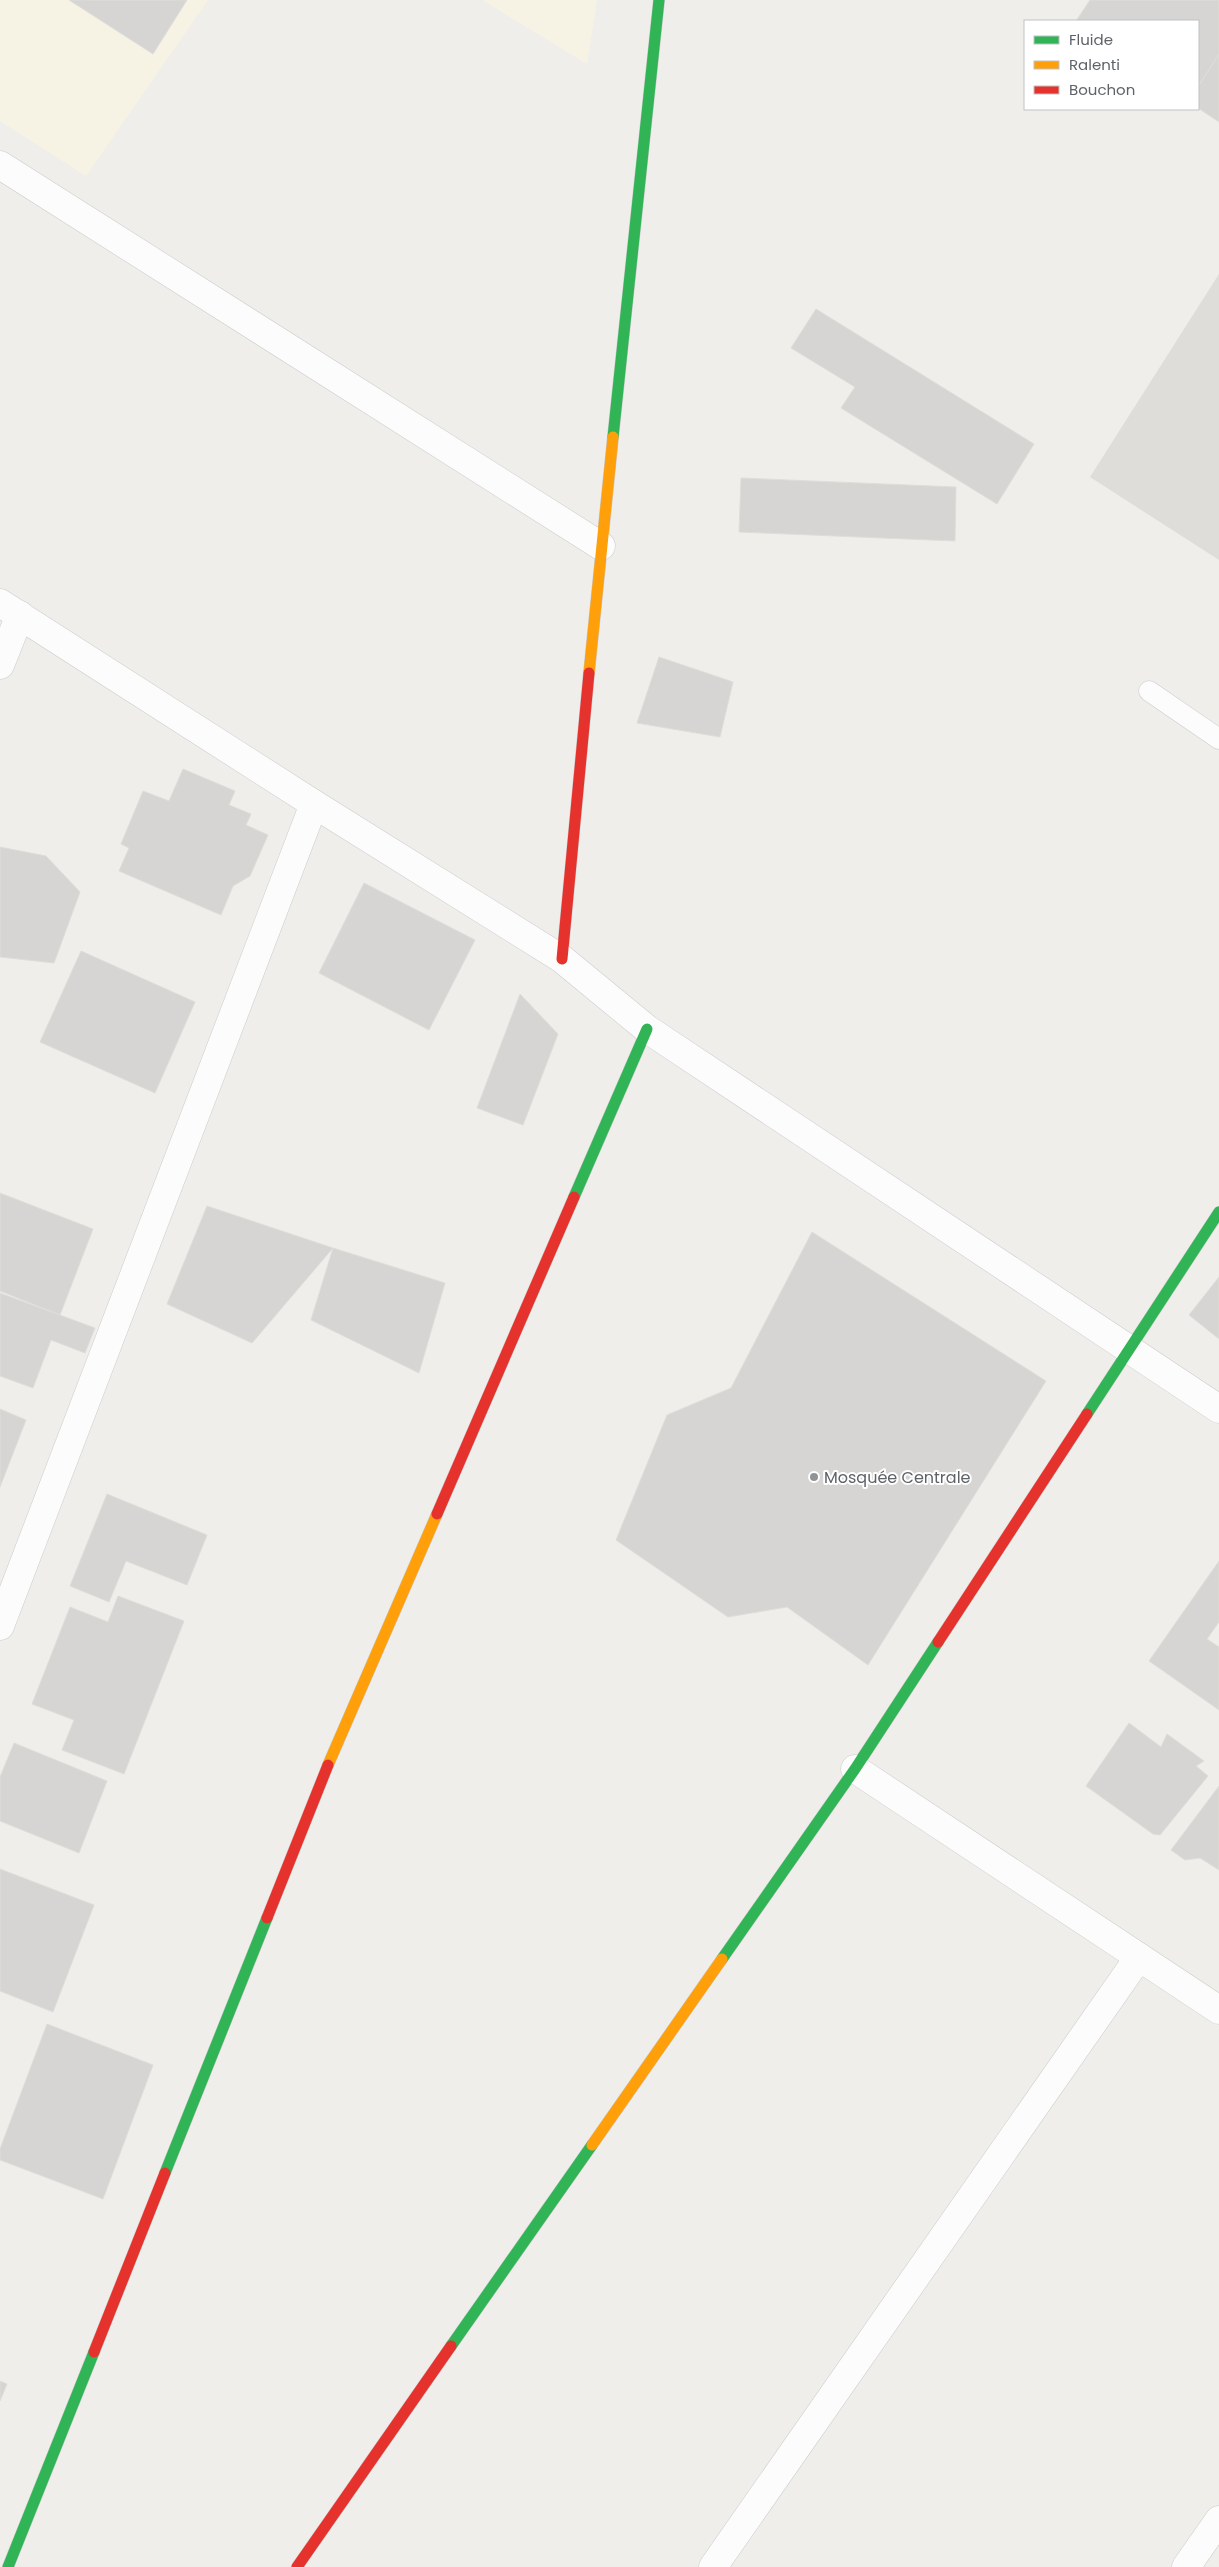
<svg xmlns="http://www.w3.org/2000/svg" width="1219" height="2567" font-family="Poppins,sans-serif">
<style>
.commercial{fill:#f7f3e4}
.industrial{fill:#dfddda}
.building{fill:#d6d5d3;stroke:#deddd9}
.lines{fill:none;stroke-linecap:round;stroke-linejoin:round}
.lane-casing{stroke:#cbcccc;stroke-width:21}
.street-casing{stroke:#cbcccc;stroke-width:29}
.fast-casing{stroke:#cacacb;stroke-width:12}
.slow-casing{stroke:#cacacb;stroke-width:12}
.jam-casing{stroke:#cacacb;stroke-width:12}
.lane{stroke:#fdfcfc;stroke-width:20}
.street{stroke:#fdfcfc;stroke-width:28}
.fast{stroke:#30b455;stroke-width:11}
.slow{stroke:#ff9f0a;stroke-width:11}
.jam{stroke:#e5322d;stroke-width:11}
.poi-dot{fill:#919496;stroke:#fff;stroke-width:2}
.labels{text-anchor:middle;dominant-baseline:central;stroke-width:4;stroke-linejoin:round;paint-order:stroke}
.poi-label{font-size:16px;fill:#5f6368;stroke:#fff;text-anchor:start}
</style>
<rect width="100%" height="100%" fill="#efeeea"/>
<!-- commercial -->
<g class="commercial">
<path d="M0,0H208L86,176L0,121Z"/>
<path d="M482,0H597L587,64Z"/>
</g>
<!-- industrial -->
<path class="industrial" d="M1219,274V560L1090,477Z"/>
<!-- building -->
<g class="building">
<path d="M69,0H187L153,54Z"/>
<path d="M1090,0H1219V54L1198,87V21H1076Z"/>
<path d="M1219,54V122L1198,108V87Z"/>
<path d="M816,309L1034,444L997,504L841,408L855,387L791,348Z"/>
<path d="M741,478L956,487L955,541L739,532Z"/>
<path d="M659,657L733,682L720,737L637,723Z"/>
<path d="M183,769L235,791L229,805L251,814L246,825L268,835L250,876L233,886L221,915L119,871L129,848L121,844L143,791L169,801Z"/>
<path d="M0,847L46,856L80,892L54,963L0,957Z"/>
<path d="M364,883L475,940L429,1030L319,973Z"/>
<path d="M81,951L195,1002L155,1093L40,1042Z"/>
<path d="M520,994L558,1034L523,1125L477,1108Z"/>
<path d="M0,1193L93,1229L60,1315L0,1291Z"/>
<path d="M207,1206L333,1248L252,1343L167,1304Z"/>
<path d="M812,1232L1046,1381L868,1665L787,1607L728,1617L616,1540L667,1415L731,1388Z"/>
<path d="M333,1248L445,1283L419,1373L311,1320Z"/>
<path d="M1219,1277V1339L1189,1315Z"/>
<path d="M0,1293L95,1328L85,1353L51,1340L33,1388L0,1376Z"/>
<path d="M0,1409L26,1420L0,1487Z"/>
<path d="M107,1494L207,1535L187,1585L126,1561L109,1602L70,1586Z"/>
<path d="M1219,1561V1622L1207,1639L1219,1647V1710L1149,1661Z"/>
<path d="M118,1596L184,1621L124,1774L62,1750L74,1720L32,1704L70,1607L108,1622Z"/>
<path d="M1129,1723L1161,1747L1167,1734L1204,1761L1196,1766L1208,1776L1160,1835L1153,1834L1086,1786Z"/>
<path d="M14,1743L107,1781L79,1853L0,1821V1777Z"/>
<path d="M1219,1786V1870L1200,1858L1185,1860L1171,1850Z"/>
<path d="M0,1869L94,1905L53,2012L0,1991Z"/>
<path d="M47,2024L153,2065L103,2199L0,2160V2149Z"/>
<path d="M0,2381L7,2384L0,2401Z"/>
</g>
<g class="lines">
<defs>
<path id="lane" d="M1149,691L1219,739"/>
<g id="street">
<path d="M0,165L601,546"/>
<path d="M0,603L314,804L562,959L647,1029L1219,1409"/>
<path d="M0,665L20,615"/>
<path d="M0,1626L314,804"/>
<path d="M855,1769L1219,2010"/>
<path d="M713,2567L1139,1957"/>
<path d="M1186,2567L1219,2520"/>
</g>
<g id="fast">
<path d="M613,437L659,0"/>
<path d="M574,1197L647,1029"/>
<path d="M1087,1414L1219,1212"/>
<path d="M722,1959L855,1769L938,1642"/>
<path d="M165,2173L267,1918"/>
<path d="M451,2346L592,2145"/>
<path d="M8,2567L94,2352"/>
</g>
<g id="slow">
<path d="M589,673L613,437"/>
<path d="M328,1765L437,1514"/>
<path d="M592,2145L722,1959"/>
</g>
<g id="jam">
<path d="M562,959L589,673"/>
<path d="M437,1514L574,1197"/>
<path d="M938,1642L1087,1414"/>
<path d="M267,1918L328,1765"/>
<path d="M94,2352L165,2173"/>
<path d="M297,2567L451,2346"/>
</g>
</defs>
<!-- lane casing -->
<use href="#lane" class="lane-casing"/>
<!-- street casing -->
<use href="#street" class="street-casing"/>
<!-- fast casing -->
<use href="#fast" class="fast-casing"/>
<!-- slow casing -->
<use href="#slow" class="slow-casing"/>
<!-- jam casing -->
<use href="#jam" class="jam-casing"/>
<!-- lane -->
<use href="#lane" class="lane"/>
<!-- street -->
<use href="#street" class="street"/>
<!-- fast -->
<use href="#fast" class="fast"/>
<!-- slow -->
<use href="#slow" class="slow"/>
<!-- jam -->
<use href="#jam" class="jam"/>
</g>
<!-- markers -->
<circle class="poi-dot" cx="814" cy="1477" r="5"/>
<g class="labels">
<!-- poi labels -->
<g class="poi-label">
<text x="824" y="1477">Mosquée Centrale</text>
</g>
</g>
<!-- legend -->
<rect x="1024" y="20" width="175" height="90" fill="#ffffff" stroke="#bfc1c3"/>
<rect x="1034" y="36" width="25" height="8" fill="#30b455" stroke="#bfc1c3"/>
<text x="1069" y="45" font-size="15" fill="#5f6368">Fluide</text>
<rect x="1034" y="61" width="25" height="8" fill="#ff9f0a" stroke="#bfc1c3"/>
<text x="1069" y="70" font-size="15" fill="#5f6368">Ralenti</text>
<rect x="1034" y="86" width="25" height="8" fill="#e5322d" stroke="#bfc1c3"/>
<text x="1069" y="95" font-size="15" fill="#5f6368">Bouchon</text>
</svg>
